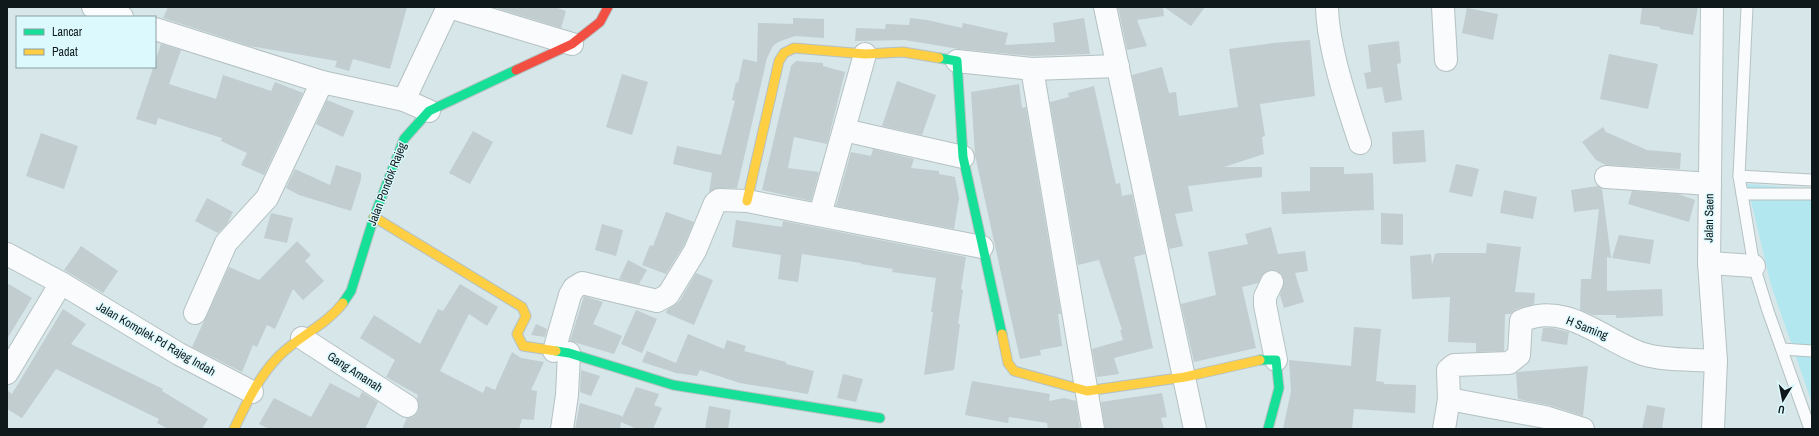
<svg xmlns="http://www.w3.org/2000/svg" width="1819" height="436" font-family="'Archivo Narrow',sans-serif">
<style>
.green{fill:#b3e7f0}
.building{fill:#c1cdcf}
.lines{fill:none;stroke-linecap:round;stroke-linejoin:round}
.lane-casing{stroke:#b5c1c3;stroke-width:13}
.street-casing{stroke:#b5c1c3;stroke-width:24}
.fast-casing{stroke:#b5c1c3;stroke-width:11}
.slow-casing{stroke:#b5c1c3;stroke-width:11}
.jam-casing{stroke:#b5c1c3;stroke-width:11}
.lane{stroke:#f9fbfc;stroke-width:11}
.street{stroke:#f9fbfc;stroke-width:22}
.fast{stroke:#16e098;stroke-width:9}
.slow{stroke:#ffcf43;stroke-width:9}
.jam{stroke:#f24e42;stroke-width:9}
.labels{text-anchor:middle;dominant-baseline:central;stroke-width:3;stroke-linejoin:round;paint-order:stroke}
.street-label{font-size:12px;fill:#0f191b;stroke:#dcf9fe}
</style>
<rect width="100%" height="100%" fill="#d7e6e8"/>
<!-- green -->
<path class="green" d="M1747,184L1812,189V403L1771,285Z"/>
<!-- building -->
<g class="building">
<path d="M168,7H407L390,69L353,59L349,71L335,67L337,61L249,46L163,18Z"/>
<path d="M492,7H555L566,11L561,28Z"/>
<path d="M1118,7H1163L1164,16L1137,20L1147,46L1127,50Z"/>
<path d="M1164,7H1205L1191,26Z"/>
<path d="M1642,7H1698L1693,35L1660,29V27L1640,24Z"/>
<path d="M1467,8L1498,14L1493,40L1462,33Z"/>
<path d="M793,18L824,19V38L795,36L778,42L773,46L767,58L737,188H719L709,192L712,173L673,164L677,146L721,155L735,101L732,100L736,82L738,83L743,59L757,62L758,23L793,24Z"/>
<path d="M910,18L927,20L962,28L963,23L1008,33L1005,45L1055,42L1053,23L1084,18L1090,54L1032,56L959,49L905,40L855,41L856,28L885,29L886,24L909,25Z"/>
<path d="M1310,40L1315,96L1260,104L1265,136L1262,137L1264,154L1224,167H1262V177L1188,186L1193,211L1175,214L1183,246L1169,249L1132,75L1162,67L1169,93L1176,92L1179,116L1238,107L1229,49L1273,43Z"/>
<path d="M1399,41L1401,63L1397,64L1402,100L1385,103L1382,87L1367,89L1364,73L1371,72L1368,45Z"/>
<path d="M161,44L181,50L169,84L216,99L223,75L271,91L275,82L303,93L264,175L241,165L247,153L221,141L222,138L158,118L156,125L136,119Z"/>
<path d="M1609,54L1658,64L1648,109L1600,99Z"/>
<path d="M796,61L823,63V66L845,72L827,144L794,137L788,168L819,172L811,201L762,190L791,66Z"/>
<path d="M622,74L648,82L632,135L606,127Z"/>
<path d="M897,81L936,95L922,135L882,126Z"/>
<path d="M1019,84L1022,108L1026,107L1061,314H1058L1062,346L1040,350L1041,355L1020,359L975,155L971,92Z"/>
<path d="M1094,86L1116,184L1120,183L1122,196L1132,194L1145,254L1134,257L1153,348L1114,358L1119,374L1097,377L1092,349L1123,340L1120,330H1122L1099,260L1078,265L1050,102L1069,97L1068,93Z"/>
<path d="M327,100L354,111L343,137L316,124Z"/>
<path d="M1603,127L1606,132L1647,150L1681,153L1680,169L1606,165L1596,160L1582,142Z"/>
<path d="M1424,130L1426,162L1393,164L1392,132Z"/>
<path d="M473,131L493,142L470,184L449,173Z"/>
<path d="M41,133L78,146L64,189L26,176Z"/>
<path d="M873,149L914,159L911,168L939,171V174L955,177L959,198L954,229L836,206L851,152L871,156Z"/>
<path d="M1456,164L1479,169L1472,197L1449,192Z"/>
<path d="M336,165L361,173V179L351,211L299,195L286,188L295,169L330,185Z"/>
<path d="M1310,167H1344V174L1373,173L1374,210L1282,214L1281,192L1310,191Z"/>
<path d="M1598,186L1602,189L1611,258L1607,257V291L1662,289L1663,316L1616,318V315H1593L1580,310L1581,279H1591L1599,209L1574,212L1571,190Z"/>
<path d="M1504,190L1537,197L1533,219L1500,213Z"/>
<path d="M1632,191L1678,194L1695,200L1689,222L1628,204Z"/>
<path d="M207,198L233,212L227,224L218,233L195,221Z"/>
<path d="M666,212L694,222L684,245L666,274L642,265L650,245L653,246Z"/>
<path d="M271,213L293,218L287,243L264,238Z"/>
<path d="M1381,213L1403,214V245L1381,244Z"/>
<path d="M736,220L782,227L783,221L966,257L961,289L963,290L958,324H960L954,370L924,375L933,312H931L936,278L892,272L893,269L861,264V263L802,254L798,282L778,279L781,255L732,247Z"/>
<path d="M602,224L623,230L616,256L595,250Z"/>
<path d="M1271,227L1278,254L1305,251L1308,271L1295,273L1304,302L1284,308L1280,295L1284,281L1282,275L1277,271L1271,270L1265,272L1258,283L1242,287L1256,348L1194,362L1181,304L1216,295L1208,252L1248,244L1245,234Z"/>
<path d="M1619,235L1654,240L1650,264L1612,258Z"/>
<path d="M297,241L311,255L305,261L324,281L303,300L293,289L275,329L267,325L257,347L253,345L242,372L192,347L229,267L259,280Z"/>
<path d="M1487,243L1521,247L1515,292L1535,293L1534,304L1517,309L1511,314H1505L1504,351L1476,352V343L1448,342L1450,297L1412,299L1410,256L1431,254L1432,265L1435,254L1439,253H1486Z"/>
<path d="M81,246L118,271L103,293L64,270Z"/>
<path d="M628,260L647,270L639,284L619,279Z"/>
<path d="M696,273L713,280L694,325L666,313L667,310L679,302Z"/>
<path d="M7,283L32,298L7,339Z"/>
<path d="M460,284L498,307L487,326L469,314L440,371L483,393L486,386L495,390L512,352L521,358L544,362L531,390L537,391L534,420L522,419L519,429H402L407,418L413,417L418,412L419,406L417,398L418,395L386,377L395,360L360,338L374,315L420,344L438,309L443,311Z"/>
<path d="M584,296L603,302L593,324L622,336L614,354L570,341Z"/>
<path d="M63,309L86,324L71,344L163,389L162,391L208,419L202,429H168L157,423L159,419L56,369L22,418L7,409V390L12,394Z"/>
<path d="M636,310L657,319L642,353L621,344Z"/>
<path d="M536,324L547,329L545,337L531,335Z"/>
<path d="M1354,327L1381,329L1376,381L1384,382V384L1416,385L1415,413L1354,409L1352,429H1283L1291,391L1289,360L1351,366Z"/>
<path d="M1543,328H1552L1569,332L1567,345L1541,341Z"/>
<path d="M688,334L724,349L727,340L746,346L744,351L786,362V364L814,371L808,394L740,383L700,370L697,376L676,373L642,362L647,351L676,363Z"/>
<path d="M1588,366L1583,416L1549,405L1518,399L1516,373L1517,372Z"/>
<path d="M581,370L600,376L591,396L580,392Z"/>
<path d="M843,374L863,379L856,402L837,398Z"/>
<path d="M972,381L1050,394L1049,401L1064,398L1076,401L1080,429H1048L1047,423L1009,417L1008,423L965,415Z"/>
<path d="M330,383L359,398L362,392L378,402L365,429H269L259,424L274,398L311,417Z"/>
<path d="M636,387L659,394L654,405L662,408L653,429H637L621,422L620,429H575L580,403L622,416V418Z"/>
<path d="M1162,393L1167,417L1161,418L1164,429H1105L1101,402Z"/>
<path d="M1647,405L1665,408L1662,429H1642Z"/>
<path d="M709,406L731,410L728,429H705Z"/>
</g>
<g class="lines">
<defs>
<g id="lane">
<path d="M1747,7L1739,176L1754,266L1768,311L1810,429"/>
<path d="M1739,176L1812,180"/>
<path d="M1742,194H1812"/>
<path d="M1782,349L1812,351"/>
</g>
<g id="street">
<path d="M93,7L122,17"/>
<path d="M449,7L572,44"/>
<path d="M1105,7L1195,429"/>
<path d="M1327,7C1328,48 1347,104 1360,143"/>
<path d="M1443,7L1446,60"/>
<path d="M1712,7L1709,263L1716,361L1713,429"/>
<path d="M155,29L322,82L404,100L429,111"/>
<path d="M957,61L1032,69L1118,66"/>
<path d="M1032,69L1093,429"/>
<path d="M404,100L448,7"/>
<path d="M844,130L963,157"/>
<path d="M1606,177L1710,184"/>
<path d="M820,215L865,54"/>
<path d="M7,254L61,283L179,354L252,392"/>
<path d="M1709,263L1754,266"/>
<path d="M1272,282L1265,297V305L1276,360"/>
<path d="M195,313L226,243L267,198L322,82"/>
<path d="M302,338L407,406"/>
<path d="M554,351L570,295L574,288L582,283L657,301L668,295L695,251L715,203L719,200L747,201L982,247"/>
<path d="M7,373L61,283"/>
<path d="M1449,399L1448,370L1454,365L1509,363L1519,355L1521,321C1566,300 1604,341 1643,354C1665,361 1692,359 1716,361"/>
<path d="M562,429L567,395L569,353"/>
<path d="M1444,429L1449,399L1545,417L1583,429"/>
</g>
<g id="fast">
<path d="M939,58L957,61L963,157L1002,334"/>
<path d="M343,303L351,291L374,217L404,139L429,111L516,70"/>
<path d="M556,351L569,353L673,385L880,418"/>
<path d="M1260,360H1276L1279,388L1268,429"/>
</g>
<g id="slow">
<path d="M747,201L779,61L784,53L794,48L865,54L903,52L939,58"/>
<path d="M374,217L522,307L526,316L517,334L523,346L556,351"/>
<path d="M1002,334L1008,363L1014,371L1087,391L1185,377L1260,360"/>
<path d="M234,429C246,404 259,376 279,356C299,336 326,325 343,303"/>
</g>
<path id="jam" d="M516,70L572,44L600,22L608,7"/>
</defs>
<!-- lane casing -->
<use href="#lane" class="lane-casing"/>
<!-- street casing -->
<use href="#street" class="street-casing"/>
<!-- fast casing -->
<use href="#fast" class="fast-casing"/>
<!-- slow casing -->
<use href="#slow" class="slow-casing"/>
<!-- jam casing -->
<use href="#jam" class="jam-casing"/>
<!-- lane -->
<use href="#lane" class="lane"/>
<!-- street -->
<use href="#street" class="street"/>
<!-- fast -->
<use href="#fast" class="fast"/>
<!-- slow -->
<use href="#slow" class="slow"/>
<!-- jam -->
<use href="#jam" class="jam"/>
</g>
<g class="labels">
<!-- street labels -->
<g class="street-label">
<text transform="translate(387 184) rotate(-69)">Jalan Pondok Rajeg</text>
<text transform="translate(1709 218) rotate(-89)">Jalan Saen</text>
<text transform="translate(1587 328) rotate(22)">H Saming</text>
<text transform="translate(156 339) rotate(30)">Jalan Komplek Pd Rajeg Indah</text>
<text transform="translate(355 372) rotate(33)">Gang Amanah</text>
</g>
</g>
<!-- border -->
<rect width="1819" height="436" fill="none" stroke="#0f191b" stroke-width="16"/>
<!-- legend -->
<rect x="16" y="16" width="140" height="52" fill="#dcf9fe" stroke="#8a9fa3"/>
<rect x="24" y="29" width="20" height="6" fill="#16e098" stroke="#8a9fa3"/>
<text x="52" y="36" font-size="12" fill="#0f191b">Lancar</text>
<rect x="24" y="49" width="20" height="6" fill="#ffcf43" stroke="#8a9fa3"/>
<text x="52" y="56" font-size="12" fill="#0f191b">Padat</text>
<!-- north arrow -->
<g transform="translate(1783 400) rotate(190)" stroke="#dcf9fe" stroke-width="3" paint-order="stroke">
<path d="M0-3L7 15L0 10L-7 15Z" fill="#0f191b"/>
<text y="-6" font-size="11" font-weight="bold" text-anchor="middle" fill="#0f191b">U</text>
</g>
</svg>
